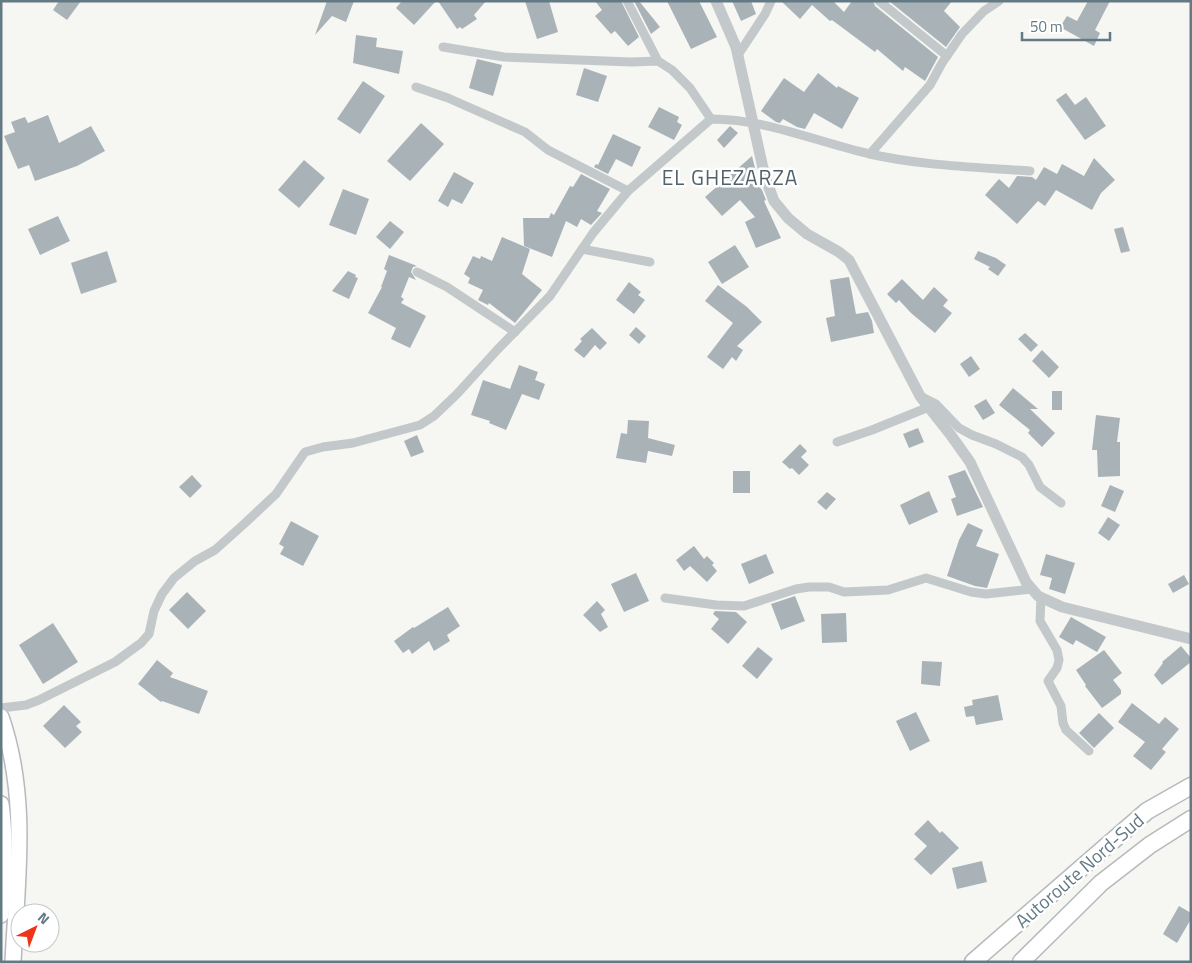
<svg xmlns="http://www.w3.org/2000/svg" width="1192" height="963" font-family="'Titillium Web',sans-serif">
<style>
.building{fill:#a9b3b7}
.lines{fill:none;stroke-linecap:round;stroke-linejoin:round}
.trunk-casing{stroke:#b5babc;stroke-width:18}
.motorway-casing{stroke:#b5babc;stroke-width:19}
.minor{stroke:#c3c8ca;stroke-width:9}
.tertiary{stroke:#c3c8ca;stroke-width:11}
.trunk{stroke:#fff;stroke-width:15}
.motorway{stroke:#fff;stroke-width:16}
.labels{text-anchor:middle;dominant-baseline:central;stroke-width:5;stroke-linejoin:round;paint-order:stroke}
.street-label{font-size:19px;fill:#637a85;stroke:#fff}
.quarter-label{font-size:21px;letter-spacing:1px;fill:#51626a;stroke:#fff}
</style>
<rect width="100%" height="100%" fill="#f6f6f2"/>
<!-- building -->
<g class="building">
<path d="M59,1H81L67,20L53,10Z"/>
<path d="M327,1H354L346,22L332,16L315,35Z"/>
<path d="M402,1H436L414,25L396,8Z"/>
<path d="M438,1H486L474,15L477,19L462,29L460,27L457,29Z"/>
<path d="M525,1H549L558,32L537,39Z"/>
<path d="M595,1H621L639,37L628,46L615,31L611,34L595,16L602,10Z"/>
<path d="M634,1H639L660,27L651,34Z"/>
<path d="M667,1H699L717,37L691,49Z"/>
<path d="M732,1H751L756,14L741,21Z"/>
<path d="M781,1H833L844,12L852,1H873L875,6L938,57L925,81L905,67L903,71L877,49L875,52L832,20L830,21L812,5L800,19Z"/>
<path d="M889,1H952L944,11L960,27L946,47Z"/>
<path d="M1088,1H1110L1095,30L1100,33L1094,46L1060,27L1067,16L1077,21Z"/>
<path d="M356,35L377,38L376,47L403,51L399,74L353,63Z"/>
<path d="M477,59L502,65L493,96L469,88Z"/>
<path d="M584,68L607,76L598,102L576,95Z"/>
<path d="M818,73L837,88L838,86L859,98L842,129L814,113L805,129L797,127L783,119L780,123L776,122L761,111L784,78L804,92Z"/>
<path d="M363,81L385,96L360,134L337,119Z"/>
<path d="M1066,93L1075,105L1086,97L1106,126L1085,140L1056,100Z"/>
<path d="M659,107L679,117L677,122L682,125L674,140L648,127Z"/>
<path d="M48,115L59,143L91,126L105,151L77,166L35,181L29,165L18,169L4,136L15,132L11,122L25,117L28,123Z"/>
<path d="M421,123L444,144L410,181L387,161Z"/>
<path d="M730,126L738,133L724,148L717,140Z"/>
<path d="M613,134L641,147L632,167L616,159L608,174L594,167L596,164L598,165Z"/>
<path d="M752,156L759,184L758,185L762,190L766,200L764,201L781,238L756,248L745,222L755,217L740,200L722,216L705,197Z"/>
<path d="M1094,158L1115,180L1101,193L1092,210L1056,190L1045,206L1038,201L1017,224L985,195L999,179L1009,188L1017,176L1032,177L1036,180L1044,167L1057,174L1062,164L1084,176Z"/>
<path d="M304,160L325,178L299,208L278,190Z"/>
<path d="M454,172L474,183L462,204L452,199L448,207L438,201Z"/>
<path d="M581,174L610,189L597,211L602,213L591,225L581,219L577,227L566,221L552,257L524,246L523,218H549L551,213L554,215L570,186L573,187Z"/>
<path d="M343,189L369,199L356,235L329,225Z"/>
<path d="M58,216L70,241L40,255L28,229Z"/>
<path d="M390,221L404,232L390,249L376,237Z"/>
<path d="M1123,227L1130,251L1121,253L1114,229Z"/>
<path d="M502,237L530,249L522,274L542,290L515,323L489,303L488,305L478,300L483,290L468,283L470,278L464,274L473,256L480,259L481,256L492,261Z"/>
<path d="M735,245L749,267L722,284L708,262Z"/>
<path d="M107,251L117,282L81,294L71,263Z"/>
<path d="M978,251L996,258L1006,265L998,276L988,269L990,267L974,259Z"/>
<path d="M389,255L417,266L413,267L411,272L416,280L409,277L401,297L404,299L401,303L426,316L410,348L391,339L396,328L368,313L382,287H381L387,271L384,269Z"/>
<path d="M348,271L356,275L355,277L358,278L349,299L332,291Z"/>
<path d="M849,277L856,314L868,312L872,321L874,333L831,342L826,318L835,316L830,280Z"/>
<path d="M902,279L923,300L934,287L948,300L943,306L952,313L935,333L911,313L899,300L896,303L887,294Z"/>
<path d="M629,282L641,292L638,295L645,300L634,314L616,300Z"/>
<path d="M718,285L747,307L762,322L737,346L743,350L736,361L732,357L723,369L707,357L733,323L705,301Z"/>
<path d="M636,327L646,336L639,344L629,335Z"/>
<path d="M592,328L607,343L600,350L595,345L584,358L574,350L582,341L580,339Z"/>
<path d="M1025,333L1038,345L1031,352L1018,339Z"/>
<path d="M1042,350L1059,367L1049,378L1032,361Z"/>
<path d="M971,356L980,369L969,377L960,364Z"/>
<path d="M519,365L538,372L535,380L545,384L539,400L522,394L506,430L489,423L490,421L471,415L483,380L510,389Z"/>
<path d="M1013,388L1038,409H1030L1055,433L1042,447L1028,433L1030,430L999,405Z"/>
<rect x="1052" y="391" width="10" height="19"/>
<path d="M986,399L995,413L983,420L974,406Z"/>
<path d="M1096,415L1120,418L1117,442H1120V476L1098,477L1097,450H1092Z"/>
<path d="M628,420L649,421L648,438L675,445L672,456L648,451L646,463L616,458L621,433L627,434Z"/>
<path d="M918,428L924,442L909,448L903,434Z"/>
<path d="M417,435L424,452L411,457L404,441Z"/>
<path d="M800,444L807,451L801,457L809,465L799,475L792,468L790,469L782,462Z"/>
<path d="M965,470L983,507L957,516L951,499L956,497L948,476Z"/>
<rect x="733" y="471" width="17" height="22"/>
<path d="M192,475L202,486L190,498L179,487Z"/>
<path d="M1110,485L1124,491L1115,512L1101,506Z"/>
<path d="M929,491L938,512L909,525L900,505Z"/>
<path d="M827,492L836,499L826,510L817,502Z"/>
<path d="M1108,517L1120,525L1109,541L1098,533Z"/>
<path d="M291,521L319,536L303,566L280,554L284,547L279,544Z"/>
<path d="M968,523L983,530L976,546L999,554L987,588L975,586L947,576L959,540Z"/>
<path d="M694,546L704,559L707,556L714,563L712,565L717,571L707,582L690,566L684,571L676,560Z"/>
<path d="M766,554L774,573L749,584L741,564Z"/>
<path d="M1046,554L1075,563L1065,594L1049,589L1052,578L1040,575Z"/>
<path d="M636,573L649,601L624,612L611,584Z"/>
<path d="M1184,575L1189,584L1173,593L1168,584Z"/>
<path d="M187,592L206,611L188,629L169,610Z"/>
<path d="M795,596L805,621L781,630L771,604Z"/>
<path d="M597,601L605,610L601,614L608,627L600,632L583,615Z"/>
<path d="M448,607L460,626L447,635L450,641L434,651L429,641L412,654L409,649L403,653L394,641L413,627L414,628Z"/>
<path d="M715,611L736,612L747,622L728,644L711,629L719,619L713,614Z"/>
<path d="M846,613L847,642L822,643L821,614Z"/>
<path d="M1071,617L1106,637L1097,652L1076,640L1073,645L1059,637Z"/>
<path d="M53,623L78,662L43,684L19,645Z"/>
<path d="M1181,646L1191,658V662L1162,685L1154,675L1163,663L1162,662Z"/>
<path d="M758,647L773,659L757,679L742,666Z"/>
<path d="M1104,650L1122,673L1113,680L1121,690V694L1102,708L1085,686L1086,685L1076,670Z"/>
<path d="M157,660L173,673L170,677L208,691L199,714L162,701L161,702L138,684Z"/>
<path d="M922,661L942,662L940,686L921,684Z"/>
<path d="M998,695L1003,720L976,725L974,716L966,717L964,707L973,705L972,700Z"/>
<path d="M1132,703L1159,724L1165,717L1179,729L1162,749L1166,752L1151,770L1133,756L1145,742L1118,722Z"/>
<path d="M64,705L81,722L76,726L82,732L65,748L43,726Z"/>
<path d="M916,712L930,741L910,751L896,721Z"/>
<path d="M1099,713L1114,728L1094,748L1079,733Z"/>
<path d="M928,820L940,833L942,831L959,848L931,875L914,859L927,846L914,834Z"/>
<path d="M982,861L987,882L957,889L952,868Z"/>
<path d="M1179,906L1191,913V919L1177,943L1163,934Z"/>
</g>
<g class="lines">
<defs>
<g id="trunk">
<path d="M1,717C29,798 17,878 13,962"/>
<path d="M1,804C6,841 4,878 1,915"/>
</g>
<g id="motorway">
<path d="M973,962L1147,811L1191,786"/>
<path d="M1021,962L1101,883L1150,845L1191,819"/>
</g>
</defs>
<!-- trunk casing -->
<use href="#trunk" class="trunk-casing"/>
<!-- motorway casing -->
<use href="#motorway" class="motorway-casing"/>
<!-- minor -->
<g class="minor">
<path d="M627,1L658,61"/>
<path d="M879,1L947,56"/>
<path d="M443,47L504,57L631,62L658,61L672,70L690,88L711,119"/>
<path d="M738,55L765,14L771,1"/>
<path d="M416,87L448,98L525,132L548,150L628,191"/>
<path d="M870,154L930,85L942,63L962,34L984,11L999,1"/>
<path d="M582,249L650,262"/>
<path d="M417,272L447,287L515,332"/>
<path d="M922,397L936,404L959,428L972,435L996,444L1022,457L1029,465L1040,487L1061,503"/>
<path d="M837,442L872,430L929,407"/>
<path d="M1041,597L1040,621L1057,650L1059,660L1057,668L1048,681L1061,706L1063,723L1066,730L1089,751"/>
<path d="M665,598L716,605L744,606L796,589L809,587H829L844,592L888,590L926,578L971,592L986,594L1032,589"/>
<path d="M1,708L26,705L39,700L115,662L141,643L149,634L154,611L162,594L174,578L195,561L215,550L244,524L276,494L305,452L323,447L353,443L420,425L434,416L457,394L498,349L550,296L593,233L628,191L711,119C766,119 817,142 870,154C923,166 977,167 1030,171"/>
</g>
<!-- tertiary -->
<path class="tertiary" d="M716,1L736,47L765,177L774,201L788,218L807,234L839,252L849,260L920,396L950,434L970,462L1026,582L1038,596L1062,607L1191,639"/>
<!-- trunk -->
<use href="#trunk" class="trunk"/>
<!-- motorway -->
<use href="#motorway" class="motorway"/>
</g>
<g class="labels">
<!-- street labels -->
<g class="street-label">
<text transform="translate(1079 870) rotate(-41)">Autoroute Nord-Sud</text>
</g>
<!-- quarter labels -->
<g class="quarter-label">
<text x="730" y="177">EL GHEZARZA</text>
</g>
</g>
<!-- border -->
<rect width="1192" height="963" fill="none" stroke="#637a85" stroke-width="5"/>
<!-- north arrow -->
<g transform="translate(35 928) rotate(42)"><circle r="24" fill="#ffffff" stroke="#c1cace"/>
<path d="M0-4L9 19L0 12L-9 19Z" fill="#ee351a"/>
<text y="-8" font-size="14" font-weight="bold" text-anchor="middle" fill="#637a85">N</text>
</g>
<!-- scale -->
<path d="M1022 32v8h88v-8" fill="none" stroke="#637a85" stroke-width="2.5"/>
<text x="1030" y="32" font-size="15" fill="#637a85" stroke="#ffffff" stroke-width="4" paint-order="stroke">50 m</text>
</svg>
